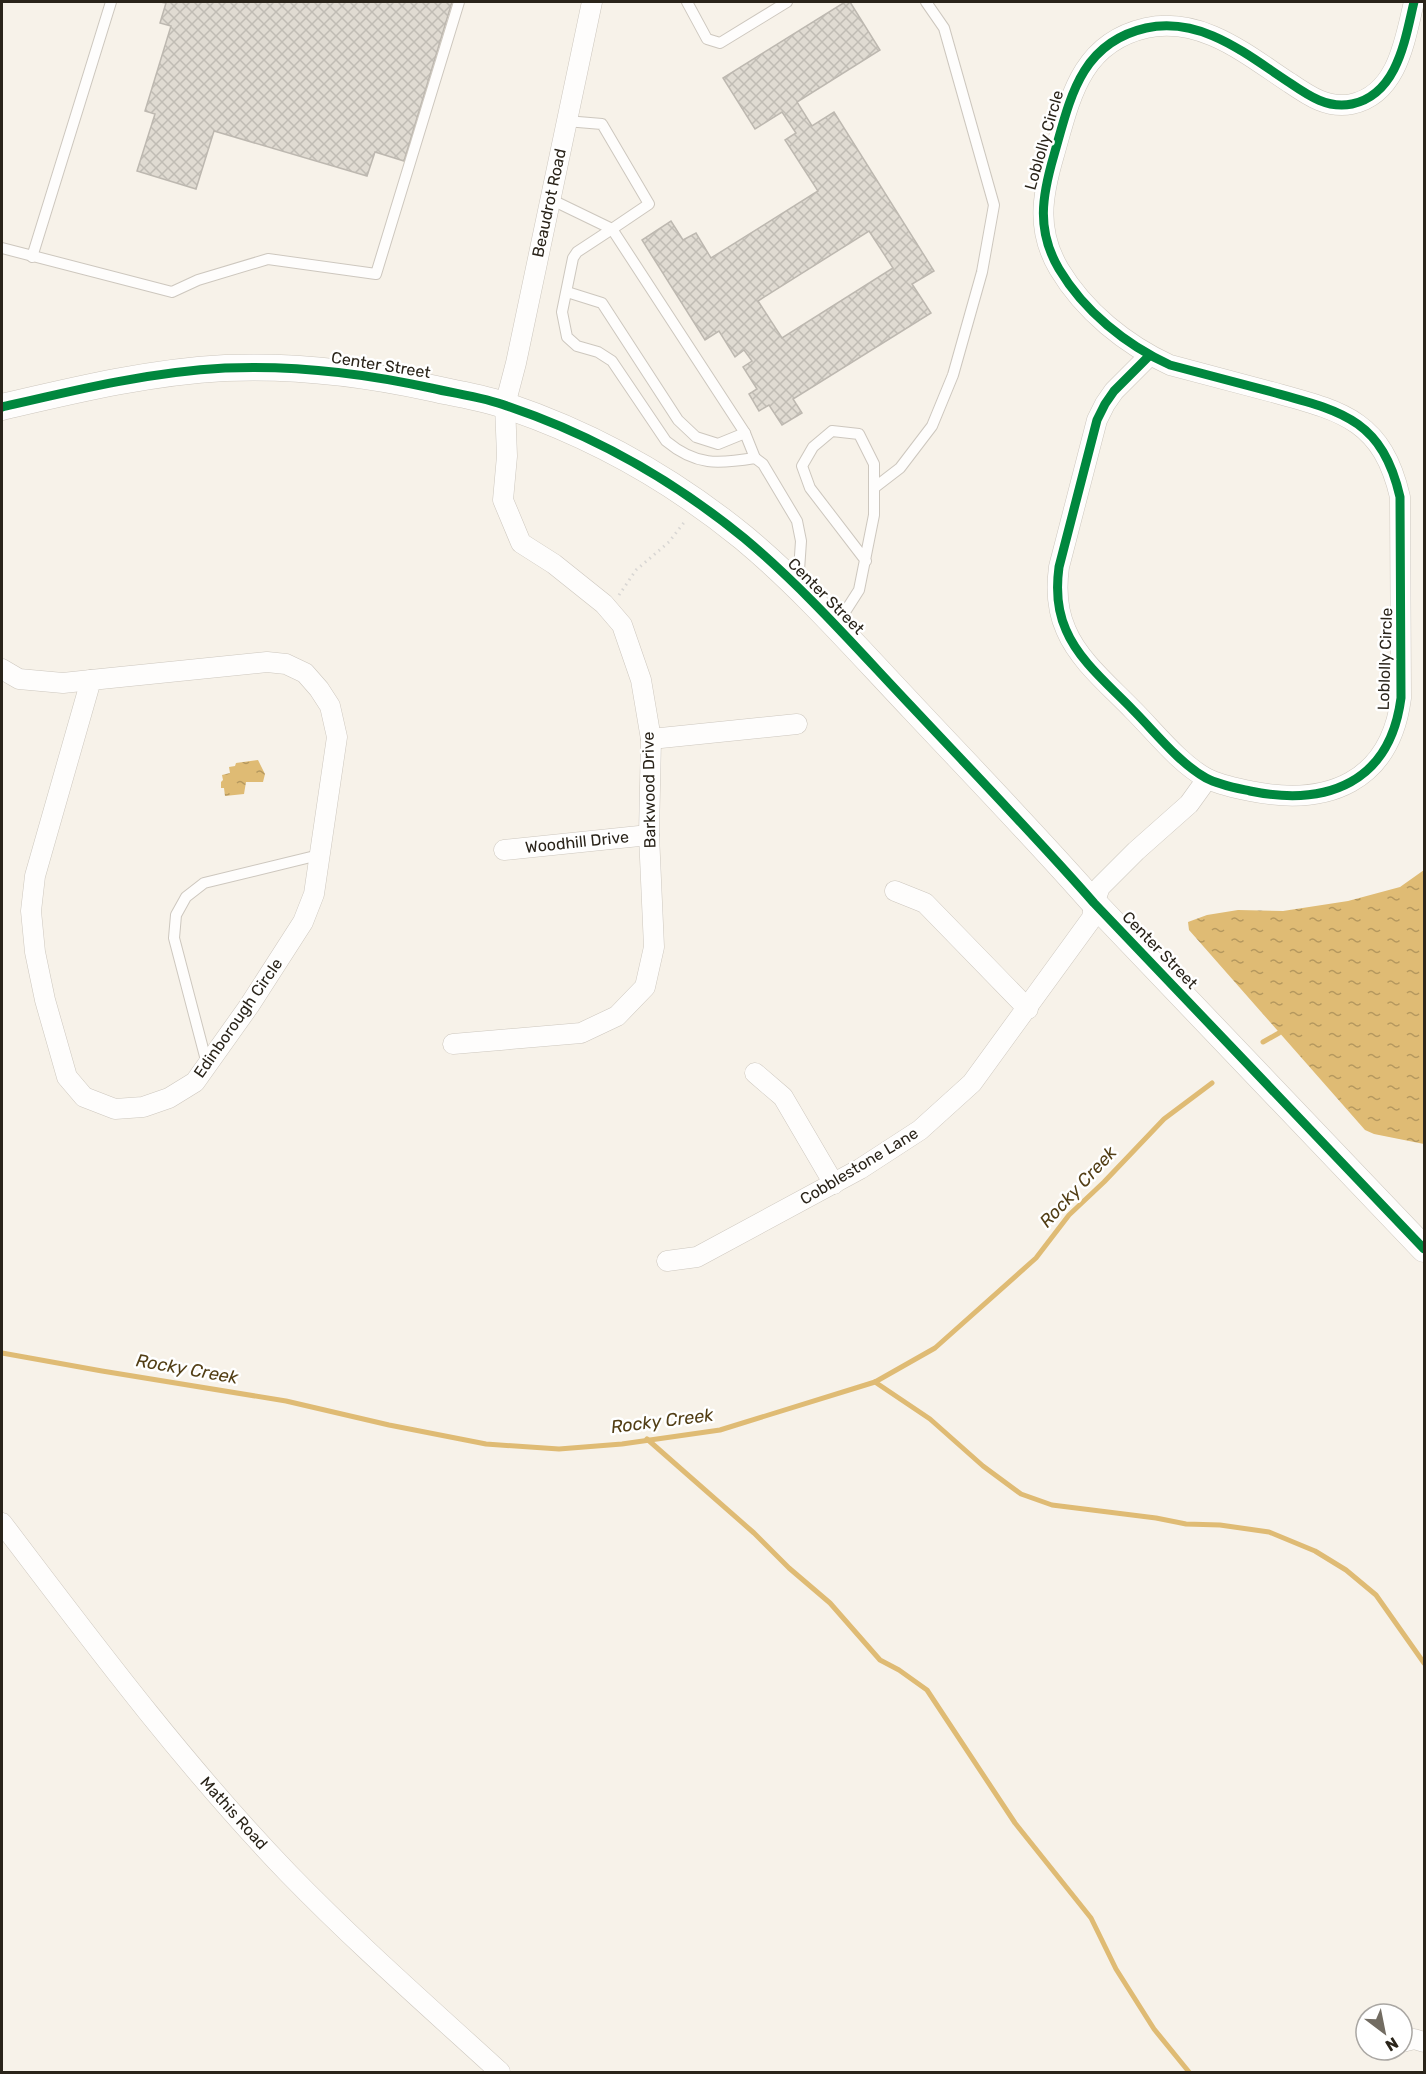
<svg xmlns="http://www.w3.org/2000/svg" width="1426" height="2074" font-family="Rubik,sans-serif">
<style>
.water{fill:url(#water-ripples)}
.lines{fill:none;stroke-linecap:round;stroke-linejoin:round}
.stream{stroke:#dfbb74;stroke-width:5}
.building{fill:url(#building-cross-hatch);stroke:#bdb8b0;stroke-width:1.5;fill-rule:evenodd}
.service-casing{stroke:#cdc7be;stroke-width:12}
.minor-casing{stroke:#cdc7be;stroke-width:21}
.tertiary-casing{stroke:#cdc7be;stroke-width:27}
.path{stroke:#d8d6d3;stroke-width:3;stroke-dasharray:1.5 4.5;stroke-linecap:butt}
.service{stroke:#fefdfc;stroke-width:10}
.minor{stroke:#fefdfc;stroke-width:20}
.tertiary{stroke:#fefdfc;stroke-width:26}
.cycleway-casing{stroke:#fff;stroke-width:13}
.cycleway{stroke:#00873e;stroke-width:9}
.labels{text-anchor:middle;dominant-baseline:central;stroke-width:5;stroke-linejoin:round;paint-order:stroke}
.street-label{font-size:16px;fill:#2a241a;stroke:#fff}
.water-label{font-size:18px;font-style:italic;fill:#523e15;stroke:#fff}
</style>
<defs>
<pattern id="water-ripples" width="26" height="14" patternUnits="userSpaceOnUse" patternTransform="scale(1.5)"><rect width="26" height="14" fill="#dfbb74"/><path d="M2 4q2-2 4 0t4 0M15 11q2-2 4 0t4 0" fill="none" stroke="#b5985e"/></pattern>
<pattern id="building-cross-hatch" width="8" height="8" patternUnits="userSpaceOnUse" patternTransform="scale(1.5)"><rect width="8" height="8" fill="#e0dbd2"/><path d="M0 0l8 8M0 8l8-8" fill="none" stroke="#c0bcb4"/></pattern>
</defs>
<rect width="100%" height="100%" fill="#f7f2e9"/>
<!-- water -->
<g class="water">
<path d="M258,760L265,774L263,782H246L244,794L225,796L224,788H221V782L223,780L222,775L230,773L229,767L235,766L236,763Z"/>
<path d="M1424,870V1144L1374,1134L1365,1130L1189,930L1188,922L1207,915L1238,910L1283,911L1348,901L1400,887Z"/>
</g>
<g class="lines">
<!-- stream -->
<g class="stream">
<path d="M1263,1042L1279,1033"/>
<path d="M2,1353L102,1371L286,1401L389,1425L486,1444L559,1449L622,1444L720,1430L875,1382L935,1348L1036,1258L1069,1215L1104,1182L1164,1119L1212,1083"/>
<path d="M875,1382L930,1419L983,1466L1021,1494L1052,1505L1156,1518L1186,1524L1220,1525L1269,1532L1315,1551L1346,1570L1376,1595L1424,1663"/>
<path d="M647,1439L754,1533L789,1568L830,1603L880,1660L899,1670L927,1690L1015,1823L1091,1918L1116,1969L1154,2029L1189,2072"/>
</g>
</g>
<!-- building -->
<g class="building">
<path d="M160,2H452L404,161L375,152L367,176L214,131L196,189L137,171L155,114L145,111L171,26L160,23L166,3Z"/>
<path d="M845,2H850L880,50L797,102L812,126L834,112L934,271L912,284L931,313L793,399L802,413L782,425L769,405L759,411L749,394L757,389L743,367L752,361L744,350L735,357L719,331L705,340L642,240L671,221L683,240L696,233L711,258L818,191L785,140L796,133L782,112L755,129L723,78ZM869,231L893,268L782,338L758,301Z"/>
</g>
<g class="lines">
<defs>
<g id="service">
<path d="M687,2L707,39L720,43L787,2"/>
<path d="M566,121L602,124L649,204L612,229L745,433L755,458"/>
<path d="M550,199L612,229L577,252L573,258L562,312L567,337L577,346L598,352L612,361L666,441C696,466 718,464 755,458L763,464L797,521L801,541L798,585"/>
<path d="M2,248L172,292L198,280L268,259L376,274L459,2"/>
<path d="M32,257L111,2"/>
<path d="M567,292L602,303L678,420L696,437L718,444L745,433"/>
<path d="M874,488L900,468L932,426L953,375L982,272L994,205L944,28L926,2"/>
<path d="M836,626L859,590L874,515V464L859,434L832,431L813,447L802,466L810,488L866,561"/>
<path d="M207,1064L174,938L176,915L186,897L204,883L319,855"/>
</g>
<g id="minor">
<path d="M1149,356L1114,391L1105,404L1097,420L1059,567C1056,589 1057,610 1066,630C1079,661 1110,686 1133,710C1155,732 1179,763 1206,778C1219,785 1236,788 1250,791C1328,807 1390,782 1401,698L1400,497C1382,419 1341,411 1272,392C1238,383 1204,374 1170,365C1126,345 1084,311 1059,269C1036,230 1042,196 1054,155C1070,99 1080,43 1146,28C1202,16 1247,55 1290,83C1309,96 1328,109 1352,104C1398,94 1405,39 1414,2"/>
<path d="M267,662L286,664L305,673L319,689L330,706L337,737L314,894L303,922L249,1006L195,1082L169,1098L143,1107L115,1109L84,1097L67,1077L45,1000L35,952L31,911L35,876L91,680Z"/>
<path d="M2,669L19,679L63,683L91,680"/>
<path d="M651,739L797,724"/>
<path d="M504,850L649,835"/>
<path d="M895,891L925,903L1028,1009"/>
<path d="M453,1044L581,1033L617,1016L645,987L654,947L649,835L651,739L641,680L622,625L604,604L554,564L521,543L503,500L507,456L505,405L516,363L592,2"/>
<path d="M755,1073L783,1097L834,1184"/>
<path d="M667,1261L697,1257L860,1169L920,1130L972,1083L1092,918L1094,903L1100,887L1136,851L1189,804L1207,779"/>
<path d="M2,1523C93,1643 184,1765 289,1874C356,1943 429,2007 500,2072"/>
<path d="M1402,2042L1414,2039L1424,2042"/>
</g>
<path id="tertiary" d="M2,407C75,390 149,372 225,368C295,365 363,373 431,388C456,394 483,397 507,406C593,435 673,480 744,538C805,589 858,650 913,708C974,773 1036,837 1094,903L1424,1249"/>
</defs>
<!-- service casing -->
<use href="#service" class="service-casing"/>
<!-- minor casing -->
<use href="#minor" class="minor-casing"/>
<!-- tertiary casing -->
<use href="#tertiary" class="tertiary-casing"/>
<!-- path -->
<path class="path" d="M619,595L636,570L669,542L686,520"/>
<!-- service -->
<use href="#service" class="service"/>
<!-- minor -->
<use href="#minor" class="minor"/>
<!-- tertiary -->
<use href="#tertiary" class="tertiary"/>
<defs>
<g id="cycleway">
<path d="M1149,356L1114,391L1105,404L1097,420L1059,567C1056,589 1057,610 1066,630C1079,661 1110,686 1133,710C1155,732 1179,763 1206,778C1219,785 1236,788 1250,791C1328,807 1390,782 1401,698L1400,497C1382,419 1341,411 1272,392C1238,383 1204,374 1170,365C1126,345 1084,311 1059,269C1036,230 1042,196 1054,155C1070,99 1080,43 1146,28C1202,16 1247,55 1290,83C1309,96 1328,109 1352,104C1398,94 1405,39 1414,2"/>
<path d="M2,407C75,390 149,372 225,368C295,365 363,373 431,388C456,394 483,397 507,406C593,435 673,480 744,538C805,589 858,650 913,708C974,773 1036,837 1094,903L1424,1249"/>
</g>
</defs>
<!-- cycleway casing -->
<use href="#cycleway" class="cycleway-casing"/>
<!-- cycleway -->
<use href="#cycleway" class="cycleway"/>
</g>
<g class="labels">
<!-- street labels -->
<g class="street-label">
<text transform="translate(1044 140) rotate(-74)">Loblolly Circle</text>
<text transform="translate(549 203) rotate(-78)">Beaudrot Road</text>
<text transform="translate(381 365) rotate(9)">Center Street</text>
<text transform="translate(826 596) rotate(45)">Center Street</text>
<text transform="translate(1385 659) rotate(-88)">Loblolly Circle</text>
<text transform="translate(649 790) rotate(-91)">Barkwood Drive</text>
<text transform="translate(577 842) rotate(-6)">Woodhill Drive</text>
<text transform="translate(1160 950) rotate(46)">Center Street</text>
<text transform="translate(238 1018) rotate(-55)">Edinborough Circle</text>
<text transform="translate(859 1166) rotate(-31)">Cobblestone Lane</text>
<text transform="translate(234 1813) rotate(48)">Mathis Road</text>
</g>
<!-- water labels -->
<g class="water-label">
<text transform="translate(1078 1187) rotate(-47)">Rocky Creek</text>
<text transform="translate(187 1369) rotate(10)">Rocky Creek</text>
<text transform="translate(662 1421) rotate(-7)">Rocky Creek</text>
</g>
</g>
<!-- border -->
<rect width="1426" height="2074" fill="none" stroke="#2a241a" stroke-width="6"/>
<!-- north arrow -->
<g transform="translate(1384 2032) rotate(148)"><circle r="28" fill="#ffffff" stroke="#aaa7a3" stroke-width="1.5"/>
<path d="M0-4.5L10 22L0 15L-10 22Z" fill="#726c62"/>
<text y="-9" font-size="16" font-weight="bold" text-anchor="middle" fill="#2a241a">N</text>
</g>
</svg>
